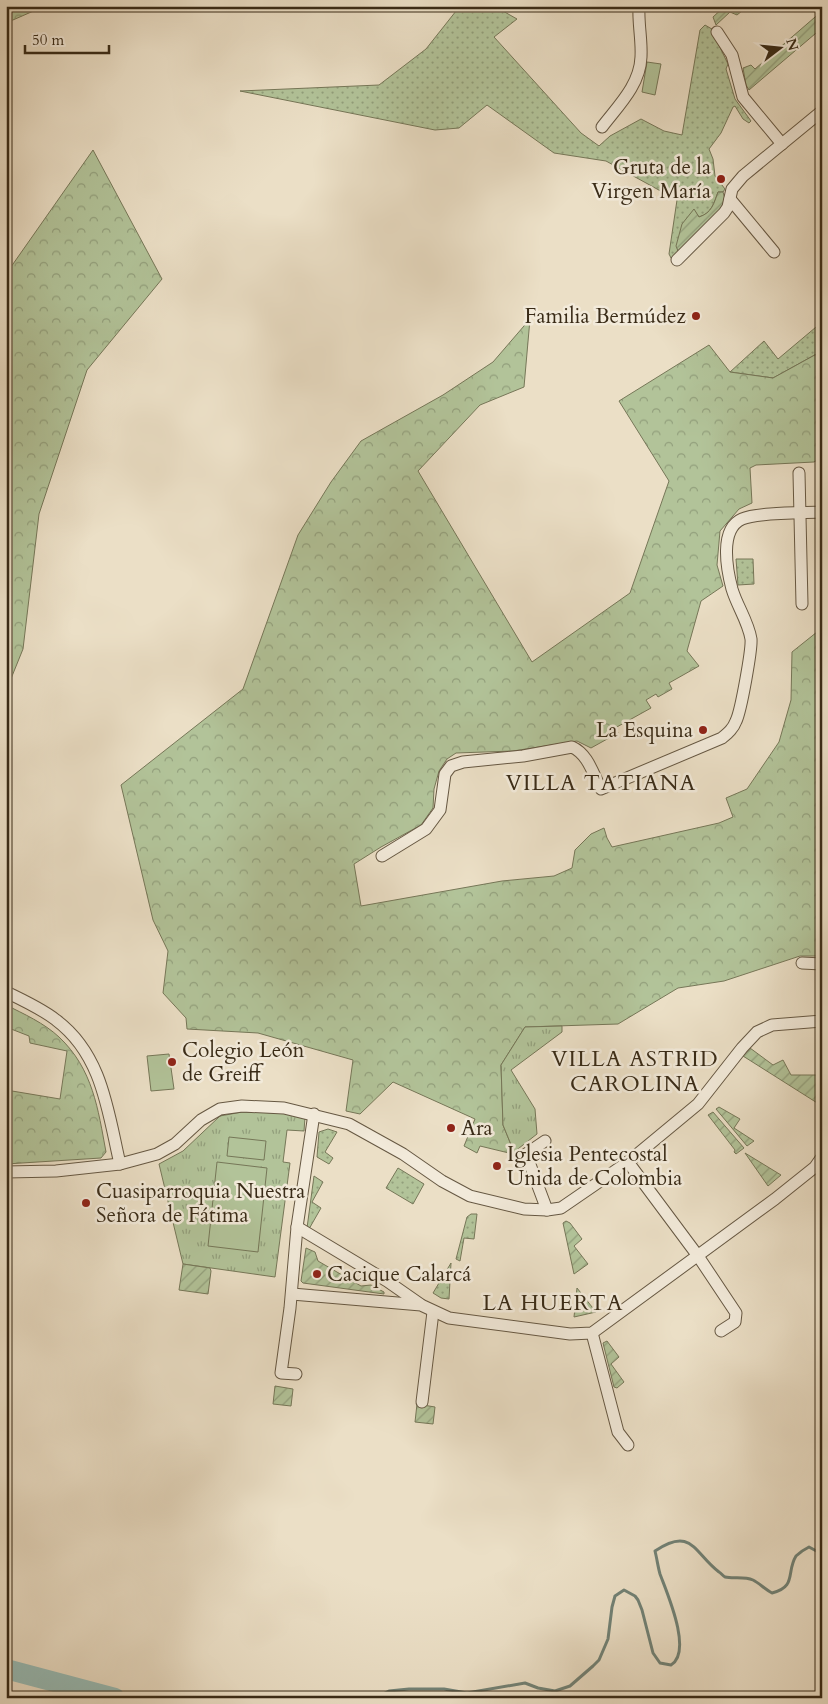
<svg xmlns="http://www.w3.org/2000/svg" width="828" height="1704" font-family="Cardo,serif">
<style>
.grass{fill:url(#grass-dots);stroke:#767758}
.forest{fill:url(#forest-crowns);stroke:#767758}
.park{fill:url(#park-tufts);stroke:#767758}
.garden{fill:url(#garden-furrows);stroke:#767758}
.pitch{fill:#b2c399;stroke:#767758}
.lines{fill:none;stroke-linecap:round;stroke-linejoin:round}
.stream{stroke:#728276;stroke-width:3}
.river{stroke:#98bcb6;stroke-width:20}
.minor-casing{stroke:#665843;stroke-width:13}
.minor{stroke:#f2eada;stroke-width:11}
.poi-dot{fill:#8f2418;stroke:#f2eada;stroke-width:2}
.labels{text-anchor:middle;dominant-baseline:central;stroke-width:5;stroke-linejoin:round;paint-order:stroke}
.poi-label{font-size:21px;fill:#392b17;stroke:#f2eada;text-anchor:start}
.neighbourhood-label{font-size:22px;letter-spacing:1px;fill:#392b17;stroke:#f2eada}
</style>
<defs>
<pattern id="grass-dots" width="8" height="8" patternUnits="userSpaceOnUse" patternTransform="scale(1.25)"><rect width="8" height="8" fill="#b2c399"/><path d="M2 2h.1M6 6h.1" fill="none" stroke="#929f7c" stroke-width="1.8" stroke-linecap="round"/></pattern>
<pattern id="forest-crowns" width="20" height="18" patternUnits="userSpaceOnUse" patternTransform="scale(1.25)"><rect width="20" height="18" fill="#b2c399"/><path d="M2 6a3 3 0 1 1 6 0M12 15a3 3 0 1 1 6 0" fill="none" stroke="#929f7c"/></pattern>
<pattern id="park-tufts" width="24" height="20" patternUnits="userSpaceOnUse" patternTransform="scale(1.25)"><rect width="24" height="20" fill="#b2c399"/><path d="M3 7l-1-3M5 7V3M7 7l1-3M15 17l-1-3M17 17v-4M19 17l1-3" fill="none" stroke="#929f7c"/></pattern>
<pattern id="garden-furrows" width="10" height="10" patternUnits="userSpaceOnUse" patternTransform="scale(1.25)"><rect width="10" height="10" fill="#b2c399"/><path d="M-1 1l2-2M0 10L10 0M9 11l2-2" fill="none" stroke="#929f7c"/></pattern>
</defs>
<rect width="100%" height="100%" fill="#ebdfc6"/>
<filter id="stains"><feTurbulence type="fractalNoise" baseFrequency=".004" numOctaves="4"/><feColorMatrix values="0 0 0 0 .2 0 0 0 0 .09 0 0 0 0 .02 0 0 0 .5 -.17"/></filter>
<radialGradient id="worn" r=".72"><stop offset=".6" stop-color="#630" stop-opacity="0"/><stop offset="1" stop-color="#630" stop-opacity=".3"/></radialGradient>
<!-- grass -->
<g class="grass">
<path d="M460,6H494L517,19L494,37L581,133L599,146L610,136L641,119L664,131L682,135L700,30L705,25L717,32L714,35L728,64L726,69L735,99L751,121L749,123L743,119L735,106L733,107L721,133L709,149L713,159L715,176L725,189L723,192H718C714,203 712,213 699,217L694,210L678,251L671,258L669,254L677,200L606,161L554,153L487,105L459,128L435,130L240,91L379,85L426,49Z"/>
<path d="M822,322V351L773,378L730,372L764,341L778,359Z"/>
<path d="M736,559H753L754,584L738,585Z"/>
<path d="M328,1129L337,1132L325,1152L333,1158L329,1164L317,1157L319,1132Z"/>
<path d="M398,1168L424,1184L413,1204L386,1188Z"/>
<path d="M314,1176L323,1182L312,1202L321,1208L309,1229L307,1228Z"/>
<path d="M471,1214H477L474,1239L464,1238L460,1261L456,1259L467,1217Z"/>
<path d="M451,1263L449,1299L441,1298L433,1293Z"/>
</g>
<!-- forest -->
<g class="forest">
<path d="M6,6H45L6,23Z"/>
<path d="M93,150L162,279L87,370L39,514L23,649L6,691V274Z"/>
<path d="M530,319L524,387L480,405L418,471L532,662L630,593L669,481L619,401L709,345L730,372L773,378L822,351V457L814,462L756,465L750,468L752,503L739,509L720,531L717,565L723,586L701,601L687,651L699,666L669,683L672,689L658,697L656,694L646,700L651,708L615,728L618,733L591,748L577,741L513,751L456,753L447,759L439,771L434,789L433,808L421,825L381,847L354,864L361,906L502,881L554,876L572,868L575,850L591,834L604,828L607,838L612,847L719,823L733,817L726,798L747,789L779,742L791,700L792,652L822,628V956H800L724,981L678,988L618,1024L525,1027L501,1065L503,1125L514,1152L513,1154L480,1146L477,1153L464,1146L475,1119L393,1082L360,1114L346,1111L353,1060L258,1033L187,1029L186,1018L163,993L168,951L153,920L121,785L243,689L298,535L331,482L361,441L443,395L493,362Z"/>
<path d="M6,1005C24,1014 44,1023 59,1037C93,1069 98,1109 106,1152L101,1158L6,1164V1090L60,1099L67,1051L30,1043L29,1036L6,1027Z"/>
</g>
<!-- park -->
<g class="park">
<path d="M562,1026V1032L511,1070L535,1109L537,1134L514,1152L503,1125L501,1065L525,1027Z"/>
<path d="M242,1112L284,1113L305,1117L304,1131L287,1130L283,1162L290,1163L275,1277L183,1264L159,1164L183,1151L220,1116Z"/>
</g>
<!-- garden -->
<g class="garden">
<path d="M725,6H748L737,15L730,12L716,25L713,17Z"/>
<path d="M822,11V28L749,90L746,85L743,68L751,65L755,69Z"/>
<path d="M718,192H723L725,199L722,212L678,251L676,246L682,224L694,209L699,217C712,213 714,203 718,192Z"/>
<path d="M750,1048L773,1065L783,1060L791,1075H822V1106L743,1056Z"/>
<path d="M719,1107L740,1119L734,1128L754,1141L747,1146L716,1109Z"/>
<path d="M713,1112L744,1148L736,1154L734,1152L735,1150L708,1115Z"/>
<path d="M745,1153L781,1175L768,1186Z"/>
<path d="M566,1221L570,1223L582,1239L574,1246L588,1264L574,1274L563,1223Z"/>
<path d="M306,1248L315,1252L318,1261L361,1286L371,1285L384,1292V1294L303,1283L301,1281Z"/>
<path d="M183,1264L210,1268L211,1271L208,1294L179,1290Z"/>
<path d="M577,1288L596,1312L574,1317Z"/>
<path d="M607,1341L619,1357L611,1364L624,1382L617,1388L614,1387L603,1343Z"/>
<path d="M275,1386L293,1389L291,1406L273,1404Z"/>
<path d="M417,1404L435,1407L433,1424L415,1422Z"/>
</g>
<!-- pitch -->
<g class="pitch">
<path d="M647,62L661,64L655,95L642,92Z"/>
<path d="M169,1054L174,1089L151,1091L147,1056Z"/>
<path d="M229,1137L266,1141L264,1160L227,1156Z"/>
<path d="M217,1162L267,1168L258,1252L208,1246Z"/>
</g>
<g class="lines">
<!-- stream -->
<path class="stream" d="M375,1698L389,1691L409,1689H444L467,1693L525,1683L538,1688L555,1691L570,1686L593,1666L599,1660L608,1639L612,1607L615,1596L624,1590L635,1596L638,1600L642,1610L653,1653L660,1663L671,1665C693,1652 667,1593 660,1574C658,1567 657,1559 655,1551C692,1526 694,1553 719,1572C721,1573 723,1576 725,1577C733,1579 744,1576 753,1580C759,1583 766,1590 772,1593C797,1587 786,1572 796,1556C799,1553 805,1549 809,1547L822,1554"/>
<!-- river -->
<path class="river" d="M6,1669L115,1698"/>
<defs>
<g id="minor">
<path d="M717,32L732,55L743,97L782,144"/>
<path d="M602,127C618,106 640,85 641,57C642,40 638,24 639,6"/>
<path d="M730,199L774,252"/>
<path d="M677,260L724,213L728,207L732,189L743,176L822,111"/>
<path d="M799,473L802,604"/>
<path d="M382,856L426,829L440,810L445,774L451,766L463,762L523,756L572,747C588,754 593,774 601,789L722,738C728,733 733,729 736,721C741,711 752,649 751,639C748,621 737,606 732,589C727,570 719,529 742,519C758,512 803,513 822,512"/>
<path d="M802,963L822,964"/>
<path d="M6,992C23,1000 42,1009 56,1020C103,1055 108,1113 120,1164"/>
<path d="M545,1141L526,1154L547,1210"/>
<path d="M628,1162L698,1256L736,1313L735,1322L721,1331"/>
<path d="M6,1172L56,1171L120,1164L157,1154L175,1144L201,1120L220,1109L242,1106L284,1108L349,1124L403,1154L442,1181L470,1196L524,1209L547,1210L561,1208L628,1162L698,1104L742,1048L757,1032L772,1025L822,1021"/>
<path d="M297,1227L387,1281L420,1304"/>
<path d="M292,1294L421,1305L449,1318L570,1334L592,1333L775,1199L815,1167L822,1157"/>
<path d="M592,1333L618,1432L628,1445"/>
<path d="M296,1374L281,1373L290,1308L297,1227L314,1114"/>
<path d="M422,1402L433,1312"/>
</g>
</defs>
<!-- minor casing -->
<use href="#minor" class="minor-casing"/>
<!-- minor -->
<use href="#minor" class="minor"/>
</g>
<!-- markers -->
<g class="poi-dot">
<circle cx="721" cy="179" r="5"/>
<circle cx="696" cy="316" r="5"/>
<circle cx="703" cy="730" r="5"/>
<circle cx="172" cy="1062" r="5"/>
<circle cx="451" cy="1128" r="5"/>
<circle cx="497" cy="1166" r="5"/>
<circle cx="86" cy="1203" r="5"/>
<circle cx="317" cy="1274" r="5"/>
</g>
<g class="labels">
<!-- poi labels -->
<g class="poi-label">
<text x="711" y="167" text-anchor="end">Gruta de la<tspan x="711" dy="24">Virgen María</tspan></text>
<text x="686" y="316" text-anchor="end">Familia Bermúdez</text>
<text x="693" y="730" text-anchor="end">La Esquina</text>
<text x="182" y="1050">Colegio León<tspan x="182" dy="24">de Greiff</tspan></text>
<text x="461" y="1128">Ara</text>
<text x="507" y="1154">Iglesia Pentecostal<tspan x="507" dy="24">Unida de Colombia</tspan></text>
<text x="96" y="1191">Cuasiparroquia Nuestra<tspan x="96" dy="24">Señora de Fátima</tspan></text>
<text x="327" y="1274">Cacique Calarcá</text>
</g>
<!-- neighbourhood labels -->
<g class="neighbourhood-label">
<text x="601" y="783">VILLA TATIANA</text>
<text x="635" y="1059">VILLA ASTRID<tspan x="635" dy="25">CAROLINA</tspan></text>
<text x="553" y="1303">LA HUERTA</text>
</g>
</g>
<!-- margin -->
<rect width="828" height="1704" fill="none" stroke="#ebdfc6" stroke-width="25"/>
<rect x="8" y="8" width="813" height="1689" fill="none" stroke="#392b17" stroke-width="2.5"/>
<rect x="12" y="12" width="803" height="1679" fill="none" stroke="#392b17"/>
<!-- north arrow -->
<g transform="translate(780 48) rotate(74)" stroke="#f2eada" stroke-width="4" paint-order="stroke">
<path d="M0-4L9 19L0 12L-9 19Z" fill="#392b17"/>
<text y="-8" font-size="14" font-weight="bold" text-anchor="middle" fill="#392b17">N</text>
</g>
<!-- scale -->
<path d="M25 45v8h84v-8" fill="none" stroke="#392b17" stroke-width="2.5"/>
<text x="32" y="45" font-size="15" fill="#392b17" stroke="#f2eada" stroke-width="4" paint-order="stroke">50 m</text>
<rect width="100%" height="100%" filter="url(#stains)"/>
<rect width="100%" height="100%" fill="url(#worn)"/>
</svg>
